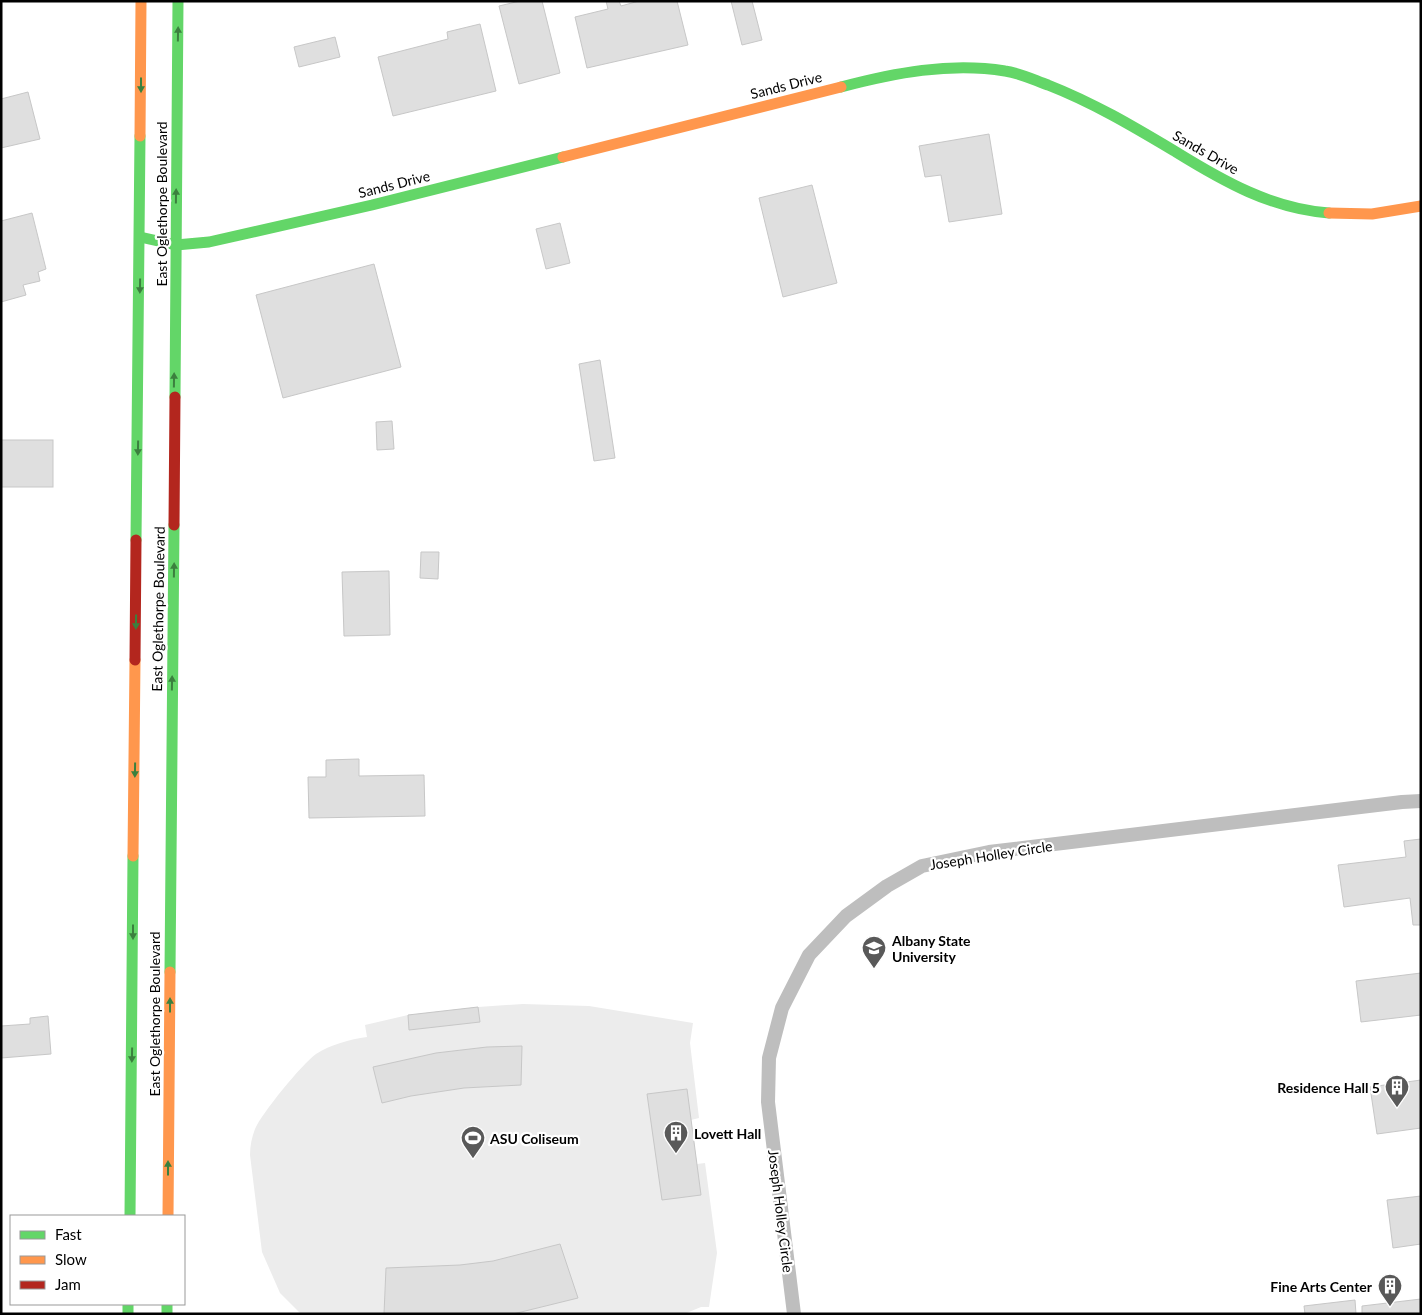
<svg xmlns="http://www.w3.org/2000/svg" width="1422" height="1315" font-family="Lato,sans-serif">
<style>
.green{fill:#ececec}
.building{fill:#dfdfdf;stroke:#c7c7c7}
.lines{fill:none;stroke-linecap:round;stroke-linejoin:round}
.street{stroke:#bebebe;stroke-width:14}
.fast{stroke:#63d668;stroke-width:11}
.slow{stroke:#ff974d;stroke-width:11}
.jam{stroke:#b3261e;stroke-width:11}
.oneway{fill:#3b803e}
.labels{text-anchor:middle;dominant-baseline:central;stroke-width:4.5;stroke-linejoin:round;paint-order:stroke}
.street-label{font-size:14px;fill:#000;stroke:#fff}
.poi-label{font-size:14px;font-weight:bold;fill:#000;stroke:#fff;text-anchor:start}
</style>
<rect width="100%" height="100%" fill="#fff"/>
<!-- green -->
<path class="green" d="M523,1004L589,1006L693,1023L690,1043L699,1118L691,1120L697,1164L705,1163L717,1253L709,1307H701L684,1314H301L280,1293L262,1252L250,1155C250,1145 252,1137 255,1129C262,1113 302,1064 316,1054C330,1045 350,1039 367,1037L365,1025L408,1015L478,1007Z"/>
<!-- building -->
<g class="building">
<path d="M520,1H542L560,73L519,84L499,6Z"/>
<path d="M606,1H619L621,6L639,1H677L688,45L587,68L575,17L608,9Z"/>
<path d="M731,1H752L762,40L742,45Z"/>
<path d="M480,24L496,91L393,116L378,57L448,39L447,32Z"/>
<path d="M335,37L340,57L299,67L294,47Z"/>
<path d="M28,92L40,139L1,148V99Z"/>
<path d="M989,134L1002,214L949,222L941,175L925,177L919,146Z"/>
<path d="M812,185L837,283L783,297L759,198Z"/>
<path d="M32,213L46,269L38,272L40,281L23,285L26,295L1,302V221Z"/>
<path d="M560,223L570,263L546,269L536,229Z"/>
<path d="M374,264L401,367L283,398L256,295Z"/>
<path d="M600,360L615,458L594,461L579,364Z"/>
<path d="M392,421L394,449L377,450L376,422Z"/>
<rect x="1" y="440" width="52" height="47"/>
<path d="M421,552H439L438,579L420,578Z"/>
<path d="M389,571L390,635L344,636L342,572Z"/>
<path d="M359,759V776L424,775L425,816L309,818L308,777H326V760Z"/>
<path d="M1421,839V925H1413L1410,898L1344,907L1338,865L1406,857L1404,841Z"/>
<path d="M1421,973V1015L1361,1022L1356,981Z"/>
<path d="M478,1007L480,1022L409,1030L408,1015Z"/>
<path d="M48,1016L51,1054L1,1058V1026L30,1024V1018Z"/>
<path d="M522,1046L521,1085L464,1088L411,1096L382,1103L373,1067L436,1053L487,1047Z"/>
<path d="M1421,1080V1128L1377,1134L1370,1087Z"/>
<path d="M687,1089L701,1195L662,1200L647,1094Z"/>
<path d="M1421,1196V1244L1393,1248L1387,1200Z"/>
<path d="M560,1244L578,1298L513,1314H384L386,1268L460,1265L493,1261Z"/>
<path d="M1421,1299V1314H1362V1306Z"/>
<path d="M1355,1300L1356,1314H1305L1304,1306Z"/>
</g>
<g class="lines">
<!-- street -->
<path class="street" d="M794,1314L768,1102L769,1058L782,1008L809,955L846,916L887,886L922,866L989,852L1402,802L1421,801"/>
<!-- fast -->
<g class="fast">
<path d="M841,87C894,73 950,62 1005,71C1020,73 1034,80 1048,85C1094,103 1134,127 1176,152C1223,181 1272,209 1329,213"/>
<path d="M140,237L176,245L209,242L372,205L563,157"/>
<path d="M175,397L178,1"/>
<path d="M136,540L140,136"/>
<path d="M170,972L174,525"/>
<path d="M130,1216L133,856"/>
<path d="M128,1304V1314"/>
<path d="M167,1304V1314"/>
</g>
<!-- slow -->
<g class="slow">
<path d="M140,136L141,1"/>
<path d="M563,157L841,87"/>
<path d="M1329,213L1372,214L1421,206"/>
<path d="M133,856L135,660"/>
<path d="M168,1216L170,972"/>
</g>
<!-- jam -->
<g class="jam">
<path d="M174,525L175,397"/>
<path d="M135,660L136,540"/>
</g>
</g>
<!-- one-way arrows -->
<defs><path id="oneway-solid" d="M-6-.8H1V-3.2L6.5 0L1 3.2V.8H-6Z" transform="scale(1.25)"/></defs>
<g class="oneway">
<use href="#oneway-solid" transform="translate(178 34) rotate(-89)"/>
<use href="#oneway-solid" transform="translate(141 85) rotate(90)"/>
<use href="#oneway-solid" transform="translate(176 196) rotate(-89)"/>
<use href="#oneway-solid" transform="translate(140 286) rotate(91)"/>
<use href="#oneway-solid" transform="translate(174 380) rotate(-89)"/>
<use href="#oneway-solid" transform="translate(138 448) rotate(91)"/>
<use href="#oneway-solid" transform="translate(174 570) rotate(-89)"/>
<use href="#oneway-solid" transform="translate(136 622) rotate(91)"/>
<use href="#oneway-solid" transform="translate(172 683) rotate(-89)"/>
<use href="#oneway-solid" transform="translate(135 770) rotate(91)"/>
<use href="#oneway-solid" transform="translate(133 932) rotate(90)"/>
<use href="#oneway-solid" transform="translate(170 1005) rotate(-90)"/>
<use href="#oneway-solid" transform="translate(132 1055) rotate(91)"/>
<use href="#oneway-solid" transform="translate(168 1168) rotate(-90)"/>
</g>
<!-- icons -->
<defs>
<symbol id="university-pin" viewBox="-11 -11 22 30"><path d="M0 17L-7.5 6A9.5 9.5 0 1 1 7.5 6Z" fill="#595959" stroke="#fff"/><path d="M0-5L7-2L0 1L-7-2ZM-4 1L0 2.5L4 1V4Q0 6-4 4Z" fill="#fff"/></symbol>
<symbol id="building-pin" viewBox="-11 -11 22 30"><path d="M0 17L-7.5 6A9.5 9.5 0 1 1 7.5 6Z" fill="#595959" stroke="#fff"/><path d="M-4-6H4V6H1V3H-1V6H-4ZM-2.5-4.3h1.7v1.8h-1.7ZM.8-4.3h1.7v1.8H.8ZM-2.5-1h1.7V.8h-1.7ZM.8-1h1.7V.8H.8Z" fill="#fff"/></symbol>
<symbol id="stadium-pin" viewBox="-11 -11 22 30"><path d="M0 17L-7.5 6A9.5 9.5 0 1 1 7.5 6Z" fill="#595959" stroke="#fff"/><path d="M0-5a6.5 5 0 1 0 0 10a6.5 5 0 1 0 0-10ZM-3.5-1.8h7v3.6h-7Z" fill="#fff"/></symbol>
</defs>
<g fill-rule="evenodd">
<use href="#university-pin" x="860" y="934" width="28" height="38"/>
<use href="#building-pin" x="1383" y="1073" width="28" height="38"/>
<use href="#building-pin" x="662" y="1119" width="28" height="38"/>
<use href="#stadium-pin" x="459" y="1124" width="28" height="38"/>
<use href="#building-pin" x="1376" y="1272" width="28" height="38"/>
</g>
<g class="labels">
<!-- street labels -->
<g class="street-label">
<text transform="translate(786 85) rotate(-14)">Sands Drive</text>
<text transform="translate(1206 152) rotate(30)">Sands Drive</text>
<text transform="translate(394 184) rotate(-14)">Sands Drive</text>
<text transform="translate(161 204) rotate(-90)">East Oglethorpe Boulevard</text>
<text transform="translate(158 609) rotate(-89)">East Oglethorpe Boulevard</text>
<text transform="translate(991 855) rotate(-9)">Joseph Holley Circle</text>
<text transform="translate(154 1014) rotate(-90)">East Oglethorpe Boulevard</text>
<text transform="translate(781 1211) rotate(83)">Joseph Holley Circle</text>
</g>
<!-- poi labels -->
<g class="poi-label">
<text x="892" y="940">Albany State<tspan x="892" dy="16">University</tspan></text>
<text x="1380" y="1087" text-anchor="end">Residence Hall 5</text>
<text x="694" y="1133">Lovett Hall</text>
<text x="490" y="1138">ASU Coliseum</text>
<text x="1372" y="1286" text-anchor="end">Fine Arts Center</text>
</g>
</g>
<!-- border -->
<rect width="1422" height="1315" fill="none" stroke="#000000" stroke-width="5"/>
<!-- legend -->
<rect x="10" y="1215" width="175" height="90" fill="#ffffff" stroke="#999999"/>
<rect x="20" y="1231" width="25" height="8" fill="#63d668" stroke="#999999"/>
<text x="55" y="1240" font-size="15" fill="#000000">Fast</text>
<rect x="20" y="1256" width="25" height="8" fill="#ff974d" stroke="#999999"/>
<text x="55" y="1265" font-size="15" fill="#000000">Slow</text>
<rect x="20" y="1281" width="25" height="8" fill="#b3261e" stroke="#999999"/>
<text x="55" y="1290" font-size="15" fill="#000000">Jam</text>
</svg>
